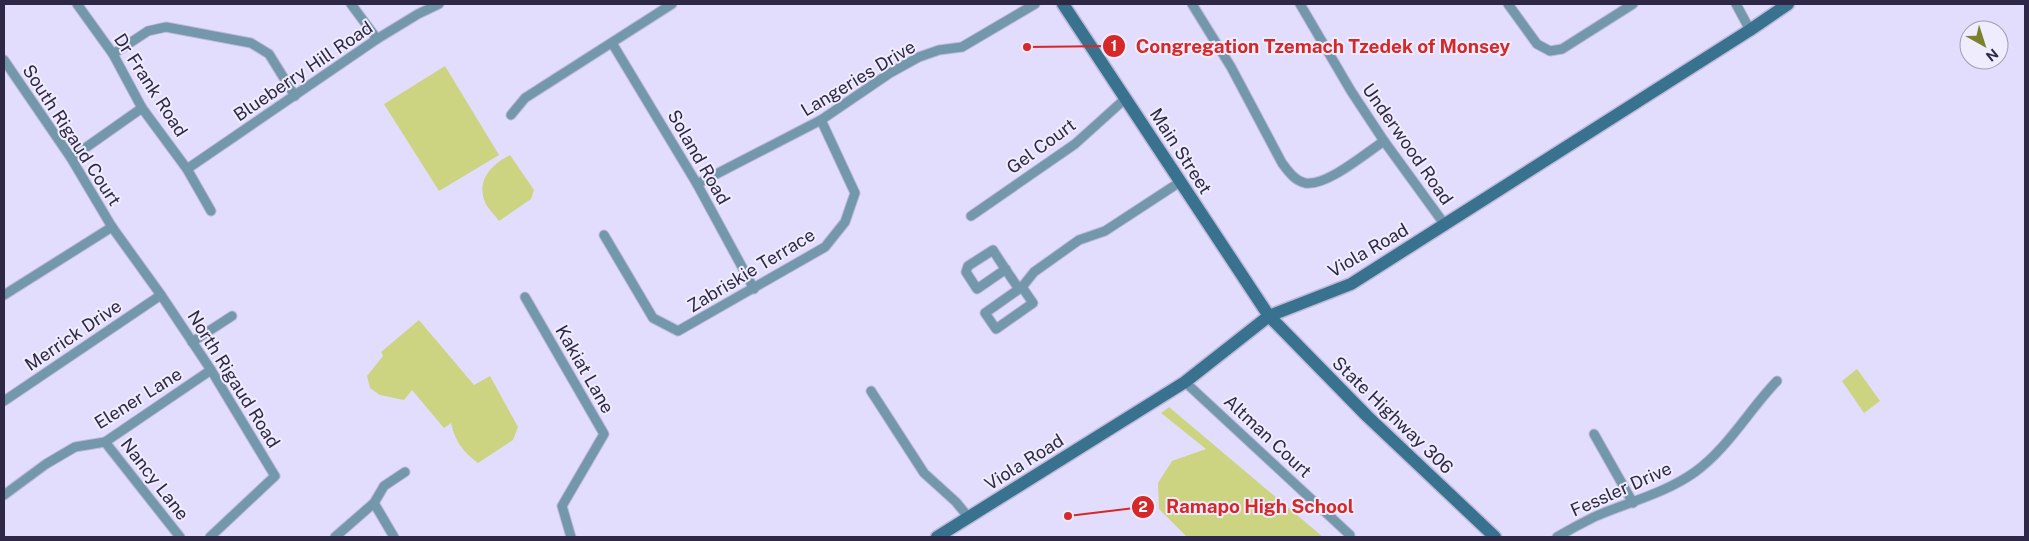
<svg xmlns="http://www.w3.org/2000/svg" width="2029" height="541" font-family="'Public Sans',sans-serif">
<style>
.green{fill:#ccd481}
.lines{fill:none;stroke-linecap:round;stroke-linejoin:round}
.street-casing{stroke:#beb9d8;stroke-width:11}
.secondary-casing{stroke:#beb9d8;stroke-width:15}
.street{stroke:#7397ab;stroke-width:9}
.secondary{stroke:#39728f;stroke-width:12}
.labels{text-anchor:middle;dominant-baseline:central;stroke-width:4;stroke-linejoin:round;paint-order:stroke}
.street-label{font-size:18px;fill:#2e2746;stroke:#efedfd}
.leader{fill:none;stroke:#d62828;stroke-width:2}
.callout-dot{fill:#d62828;stroke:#efedfd;stroke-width:2}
.mark-label{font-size:15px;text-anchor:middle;font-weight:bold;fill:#fff}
.callout-label{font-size:19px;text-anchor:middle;font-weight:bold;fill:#d62828;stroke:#efedfd;stroke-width:4;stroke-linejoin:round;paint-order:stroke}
</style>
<rect width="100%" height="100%" fill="#e2ddfd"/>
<!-- green -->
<g class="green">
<path d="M445,66L499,155L439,191L384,104Z"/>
<path d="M510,155L534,190L531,199L499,221C495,215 487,208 485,202C476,180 492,164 510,155Z"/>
<path d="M419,320L474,385L490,376L518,427L513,440L478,463C463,452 455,441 451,423L444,428L412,390L404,400L380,395L370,388L367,376L383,356L381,352Z"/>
<path d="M1857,369L1880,401L1864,413L1842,381Z"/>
<path d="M1169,407L1323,537H1187L1159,509L1158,483L1172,461L1206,449L1161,413Z"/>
</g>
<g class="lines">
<defs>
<g id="street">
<path d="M77,4L113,54L142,108L187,169L211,211"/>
<path d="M351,4L377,39"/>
<path d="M1192,4L1231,67L1282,163C1288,171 1294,180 1305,183C1326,187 1366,153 1384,141"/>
<path d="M1300,4L1351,91L1384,141L1445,225"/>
<path d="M1508,4L1537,44L1550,51L1562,49L1633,4"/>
<path d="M1736,4L1750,30"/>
<path d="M612,43L697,184L754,289"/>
<path d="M113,54L148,31L166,27L251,43L269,54L295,96"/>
<path d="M4,60L71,158L112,227L161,295L211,370L275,476L210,537"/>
<path d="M511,115L525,98L672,4"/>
<path d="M71,158L142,108"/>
<path d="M187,169L377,39L418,14L439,4"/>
<path d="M697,184L821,120L890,73L919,57L939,50L962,47L1035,4"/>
<path d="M971,216L1075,144L1126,98"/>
<path d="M604,235L653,318L678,331L825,247L845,222L855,193L821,120"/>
<path d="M1006,269L977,289L966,272L968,266L993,250C1001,263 1010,276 1019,289"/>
<path d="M1022,287L985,313L996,329L1033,303L1022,287L1034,272L1079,240L1105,231L1180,182"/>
<path d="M4,295L112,227"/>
<path d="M525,297L604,434L562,506L571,537"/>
<path d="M192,342L232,316"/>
<path d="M1185,382L1350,535"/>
<path d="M871,391L924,473L956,502L969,518"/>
<path d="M4,401L161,295"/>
<path d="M1594,434L1633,503"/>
<path d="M105,442L180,537"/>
<path d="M4,495L46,464L75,447L105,442L211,370"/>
<path d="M374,503L394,537"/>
<path d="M335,537L374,503L384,486L405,472"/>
<path d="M1557,537C1569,530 1582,523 1594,517C1628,502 1664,494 1695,472C1728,448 1749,410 1777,381"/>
</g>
<g id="secondary">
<path d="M1063,4L1269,316L1367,416L1495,537"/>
<path d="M937,537L1185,382L1269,316L1351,284L1750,30L1788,4"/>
</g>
</defs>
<!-- street casing -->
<use href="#street" class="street-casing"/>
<!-- secondary casing -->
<use href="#secondary" class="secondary-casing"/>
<!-- street -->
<use href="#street" class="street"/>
<!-- secondary -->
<use href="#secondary" class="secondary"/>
</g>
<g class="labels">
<!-- street labels -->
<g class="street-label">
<text transform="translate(303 71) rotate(-34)">Blueberry Hill Road</text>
<text transform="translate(858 78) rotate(-31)">Langeries Drive</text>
<text transform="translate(151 85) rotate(57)">Dr Frank Road</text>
<text transform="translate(72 135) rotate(57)">South Rigaud Court</text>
<text transform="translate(1408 144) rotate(55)">Underwood Road</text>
<text transform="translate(1041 146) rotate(-36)">Gel Court</text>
<text transform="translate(1181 151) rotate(57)">Main Street</text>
<text transform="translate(699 157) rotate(60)">Soland Road</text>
<text transform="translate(1368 250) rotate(-30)">Viola Road</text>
<text transform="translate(751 270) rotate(-31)">Zabriskie Terrace</text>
<text transform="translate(73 335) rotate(-34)">Merrick Drive</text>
<text transform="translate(585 369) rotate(60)">Kakiat Lane</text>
<text transform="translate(234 379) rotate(58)">North Rigaud Road</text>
<text transform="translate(138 398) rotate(-32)">Elener Lane</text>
<text transform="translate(1393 415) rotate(44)">State Highway 306</text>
<text transform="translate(1268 436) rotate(43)">Altman Court</text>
<text transform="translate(1024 462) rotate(-32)">Viola Road</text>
<text transform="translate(155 479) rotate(52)">Nancy Lane</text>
<text transform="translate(1621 489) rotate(-24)">Fessler Drive</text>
</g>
</g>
<!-- callouts -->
<path class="leader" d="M1027 47L1114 46M1068 516L1143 507"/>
<g class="callout-dot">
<circle cx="1027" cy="47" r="5"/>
<circle cx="1068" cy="516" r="5"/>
<circle cx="1114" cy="46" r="12"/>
<circle cx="1143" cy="507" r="12"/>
</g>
<g class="mark-label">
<text x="1114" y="51">1</text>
<text x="1143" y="512">2</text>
</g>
<g class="callout-label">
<text x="1323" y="53">Congregation Tzemach Tzedek of Monsey</text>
<text x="1260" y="513">Ramapo High School</text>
</g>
<!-- border -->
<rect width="2029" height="541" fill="none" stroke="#2e2746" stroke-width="10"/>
<!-- north arrow -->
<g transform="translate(1984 45) rotate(141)"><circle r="24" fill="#efedfd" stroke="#a29eb4"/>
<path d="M0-4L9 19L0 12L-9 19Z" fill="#7c822c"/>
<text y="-8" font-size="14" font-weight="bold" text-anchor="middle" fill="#2e2746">N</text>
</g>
</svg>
